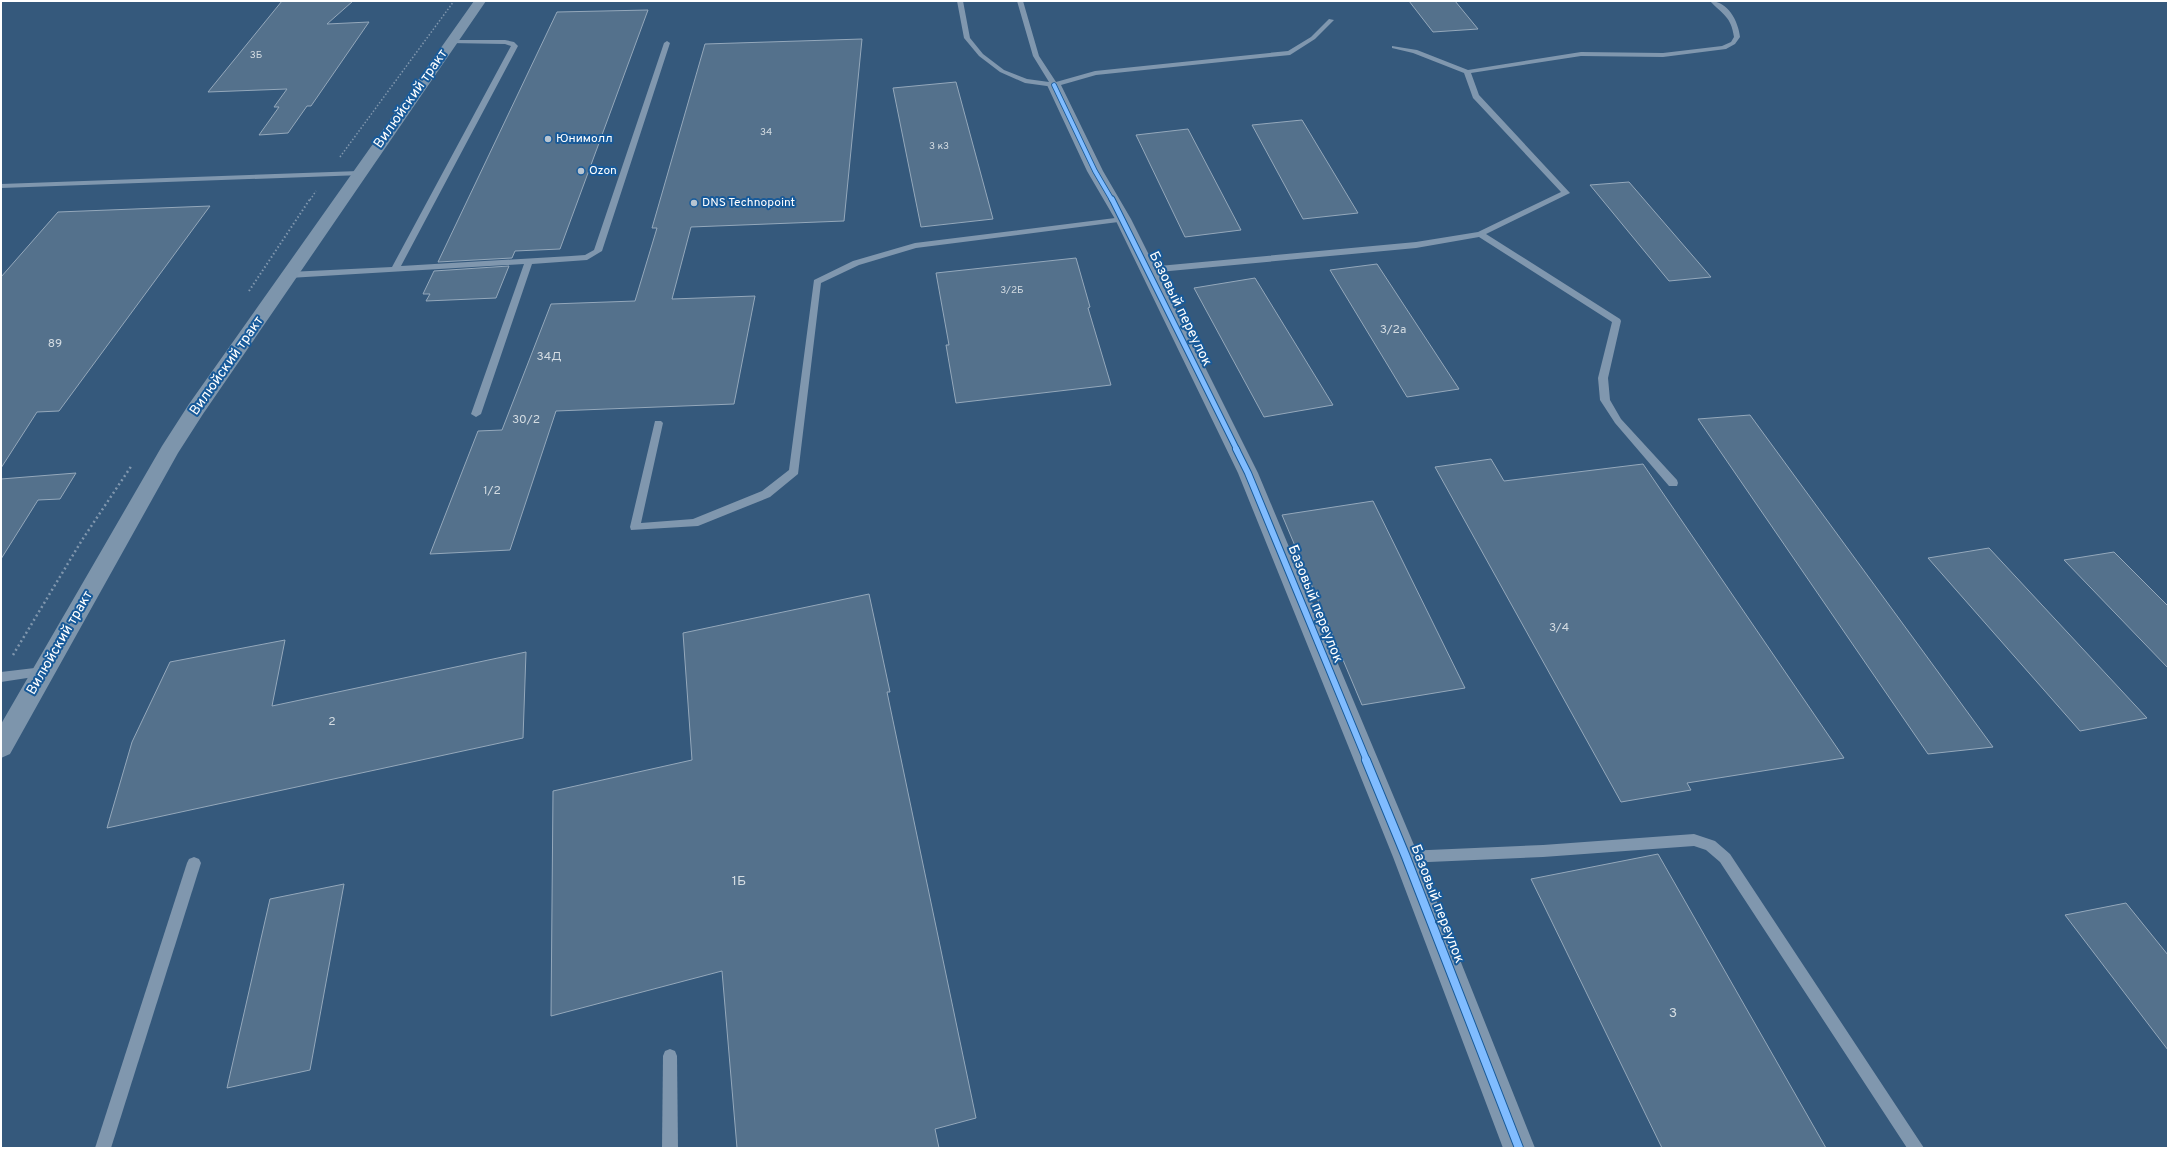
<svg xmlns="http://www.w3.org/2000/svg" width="2169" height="1149" font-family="Overpass,sans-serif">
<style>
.building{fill:#54718c;stroke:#94a8bb}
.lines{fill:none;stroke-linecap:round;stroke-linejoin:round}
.path-far2{stroke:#8097ae;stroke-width:1.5;stroke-dasharray:1.5 2;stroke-linecap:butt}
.path-far1{stroke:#8097ae;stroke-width:2;stroke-dasharray:1.5 2.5;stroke-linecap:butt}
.path{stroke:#8097ae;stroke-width:2.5;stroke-dasharray:2 3;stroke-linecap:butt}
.service{fill:#8097ae;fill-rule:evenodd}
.minor{fill:#8097ae;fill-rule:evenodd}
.primary{fill:#7d95ac;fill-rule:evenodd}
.cycleway-far3-casing{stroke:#185a99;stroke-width:5.5}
.cycleway-far2-casing{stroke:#185a99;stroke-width:7}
.cycleway-far1-casing{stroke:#185a99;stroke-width:8}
.cycleway-casing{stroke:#185a99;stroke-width:10}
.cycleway-far3{stroke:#80bcff;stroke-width:4}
.cycleway-far2{stroke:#80bcff;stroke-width:5}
.cycleway-far1{stroke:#80bcff;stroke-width:6}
.cycleway{stroke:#80bcff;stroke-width:8}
.poi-dot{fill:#b8c5d1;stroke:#185a99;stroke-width:1.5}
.labels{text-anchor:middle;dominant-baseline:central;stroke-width:4;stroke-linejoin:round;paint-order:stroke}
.far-number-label{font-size:10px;fill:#d4dce2}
.far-poi-label{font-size:12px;fill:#fff;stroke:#185a99;text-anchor:start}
.number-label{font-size:12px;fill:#d4dce2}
.street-label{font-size:14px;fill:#fff;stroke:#185a99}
.near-number-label{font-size:14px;fill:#d4dce2}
</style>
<rect width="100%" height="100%" fill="#35597c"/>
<!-- building -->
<g class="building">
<path d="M282,1H353L327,24L369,22L311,106H307L288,133L259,135L279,107H274L287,89L208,92Z"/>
<path d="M1409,1H1455L1478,29L1433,32Z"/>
<path d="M648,10L560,249L515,251L512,258L438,262L557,12Z"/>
<path d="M862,39L844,221L691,227L672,299L755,296L734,404L556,411L510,550L430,554L478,431L502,430L551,304L635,301L657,228H652L705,44Z"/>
<path d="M956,82L993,219L921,227L893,88Z"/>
<path d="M1302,120L1358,213L1303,219L1252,125Z"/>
<path d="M1188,129L1241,230L1185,237L1136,135Z"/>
<path d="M1629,182L1711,277L1669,281L1590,185Z"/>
<path d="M210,206L59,411L37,412L1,468V277L58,212Z"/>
<path d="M1076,258L1090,307L1088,308L1111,385L956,403L946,345H949L936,273Z"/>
<path d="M1377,264L1459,389L1407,397L1330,270Z"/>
<path d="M509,266L496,298L426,301L430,294H423L434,271Z"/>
<path d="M1255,278L1333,405L1264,417L1194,288Z"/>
<path d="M1750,415L1993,747L1928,754L1698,419Z"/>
<path d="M1491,459L1504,481L1643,464L1844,758L1687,783L1691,790L1621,802L1435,467Z"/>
<path d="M76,473L60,499L38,500L1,559V479Z"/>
<path d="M1373,501L1465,688L1362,705L1282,515Z"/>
<path d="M1989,548L2147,718L2080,731L1928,558Z"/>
<path d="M2114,552L2168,606V668L2064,560Z"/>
<path d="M869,594L890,692H887L976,1118L935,1129L939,1148H737L722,971L551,1016L553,791L692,760L683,633Z"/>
<path d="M285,640L272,706L526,652L523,738L107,828L132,742L170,662Z"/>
<path d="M1658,854L1826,1148H1662L1531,879Z"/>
<path d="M344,884L310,1070L227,1088L270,899Z"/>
<path d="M2126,903L2168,955V1050L2065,915Z"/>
</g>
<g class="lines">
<!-- path-far2 -->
<g class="path-far2">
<path d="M340,157L454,1"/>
<path d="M310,200L316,191"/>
</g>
<!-- path-far1 -->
<path class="path-far1" d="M249,291L310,199"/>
<!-- path -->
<path class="path" d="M13,655L82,540L132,465"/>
<!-- service -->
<g class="service">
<path d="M957,1H963L970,38L983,54L1004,70L1027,79L1049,82L1033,56L1017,1H1023L1039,56L1056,82L1095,71L1288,51L1311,37L1329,19L1334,20L1315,39L1290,55L1096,75L1054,87L1025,83L1000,72L979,56L964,38Z"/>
<path d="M1710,1C1728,1 1738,21 1740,37L1735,44L1726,49L1663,57L1581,56L1471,73L1479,95L1570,193L1486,234L1620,319L1621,321L1608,378L1610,400L1621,419L1677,480L1678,483L1677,486H1669L1615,423L1600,400L1598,378L1612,322L1479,237L1416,248L1148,273L1144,270L1148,267L1416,242L1478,232L1561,192L1473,98L1464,73L1413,53L1392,48V46L1417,50L1468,70L1581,52L1663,53L1722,46L1731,42L1734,37C1731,16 1723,15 1710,1Z"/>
<path d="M451,40H505L514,42L518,46L401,266L571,256L585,255L594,250L664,43L667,41L670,43L602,251L587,260L532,264L481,414L476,417L471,414L524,264L289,278L285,275L289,272L392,267L511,46L505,44L449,43V41Z"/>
<path d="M359,171L363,173L362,175L1,188V184Z"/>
<path d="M1123,217H1126V221L916,248L859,265L821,283L798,474L770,497L698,526L631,530L630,527L655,421H661L663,423L641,523L693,519L762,491L789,470L814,280L853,261L915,243Z"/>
<path d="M43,667L47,669L49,672L47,675L1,682V672Z"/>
<path d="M1694,834L1715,841L1730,854L1924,1148H1907L1720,862L1706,850L1694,846L1543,857L1406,863L1401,861L1399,857L1401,853L1406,851L1543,845Z"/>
<path d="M194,857L199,859L201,863L111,1148H95L187,863L189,859Z"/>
<path d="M670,1049L675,1051L677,1056L678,1148H662L663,1056L665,1051Z"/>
</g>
<!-- minor -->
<path class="minor" d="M1054,81L1061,85L1103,171L1131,219L1258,473L1419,857L1535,1148H1503L1393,857L1238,473L1115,219L1087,171L1047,85Z"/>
<!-- primary -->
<path class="primary" d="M474,1H486L203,414L178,453L10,754L1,758V724L162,446L189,404Z"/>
<defs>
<path id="cycleway-far3" d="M1054,85L1095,171L1112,200"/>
<path id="cycleway-far2" d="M1112,199L1237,450"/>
<path id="cycleway-far1" d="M1236,449L1248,473L1367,761"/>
<path id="cycleway" d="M1366,760L1406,857L1519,1148"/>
</defs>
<!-- cycleway-far3 casing -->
<use href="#cycleway-far3" class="cycleway-far3-casing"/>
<!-- cycleway-far2 casing -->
<use href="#cycleway-far2" class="cycleway-far2-casing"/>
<!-- cycleway-far1 casing -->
<use href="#cycleway-far1" class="cycleway-far1-casing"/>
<!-- cycleway casing -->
<use href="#cycleway" class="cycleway-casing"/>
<!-- cycleway-far3 -->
<use href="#cycleway-far3" class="cycleway-far3"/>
<!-- cycleway-far2 -->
<use href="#cycleway-far2" class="cycleway-far2"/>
<!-- cycleway-far1 -->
<use href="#cycleway-far1" class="cycleway-far1"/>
<!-- cycleway -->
<use href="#cycleway" class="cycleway"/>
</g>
<!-- markers -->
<g class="poi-dot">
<circle cx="548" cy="139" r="4"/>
<circle cx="581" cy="171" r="4"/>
<circle cx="694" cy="203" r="4"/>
</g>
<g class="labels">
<!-- far-number labels -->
<g class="far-number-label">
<text x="256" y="55">3Б</text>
<text x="766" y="132">34</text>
<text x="939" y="146">3 к3</text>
<text x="1012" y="290">3/2Б</text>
</g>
<!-- far-poi labels -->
<g class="far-poi-label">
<text x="556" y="139">Юнимолл</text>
<text x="589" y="171">Ozon</text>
<text x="702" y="203">DNS Technopoint</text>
</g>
<!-- number labels -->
<g class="number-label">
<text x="1393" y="330">3/2а</text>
<text x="55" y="344">89</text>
<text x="549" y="357">34Д</text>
<text x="526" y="420">30/2</text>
<text x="492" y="491">1/2</text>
<text x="1559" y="628">3/4</text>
<text x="332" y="722">2</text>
</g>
<!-- street labels -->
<g class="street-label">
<text transform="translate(411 99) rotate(-55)">Вилюйский тракт</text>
<text transform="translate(1180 309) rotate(64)">Базовый переулок</text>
<text transform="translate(227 366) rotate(-55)">Вилюйский тракт</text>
<text transform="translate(1315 604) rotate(68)">Базовый переулок</text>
<text transform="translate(60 643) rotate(-60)">Вилюйский тракт</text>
<text transform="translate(1437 904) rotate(69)">Базовый переулок</text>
</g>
<!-- near-number labels -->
<g class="near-number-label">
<text x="739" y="881">1Б</text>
<text x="1673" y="1013">3</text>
</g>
</g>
<!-- border -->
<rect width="2169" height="1149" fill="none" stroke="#ffffff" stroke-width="4"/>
</svg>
